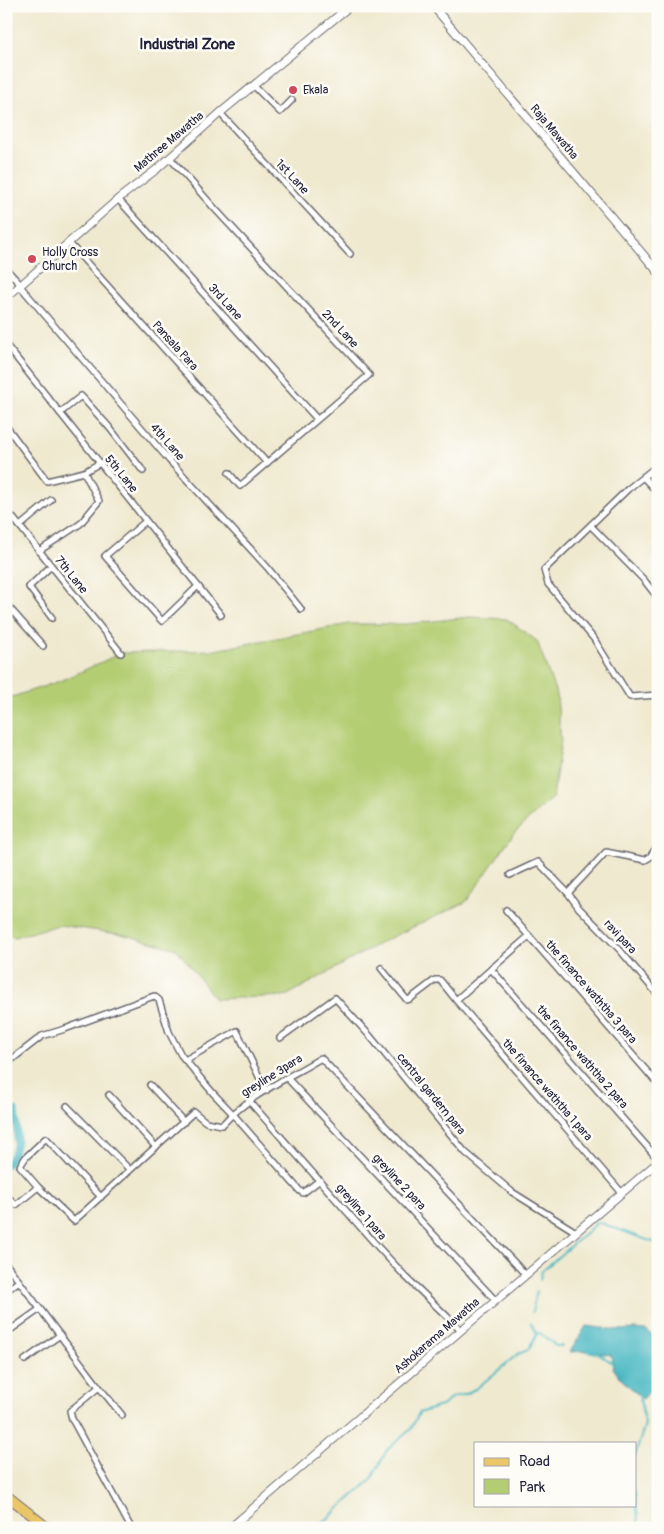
<svg xmlns="http://www.w3.org/2000/svg" width="664" height="1534" font-family="Pangolin,sans-serif">
<style>
.green{fill:#b3cd72;stroke:#6a7856}
.water{fill:#4ab8c3;stroke:#366d7f}
.lines{fill:none;stroke-linecap:round;stroke-linejoin:round}
.stream{stroke:#4ab8c3;stroke-width:2}
.canal{stroke:#4ab8c3;stroke-width:7}
.minor-casing{stroke:#6a686f;stroke-width:8}
.tertiary-casing{stroke:#6a686f;stroke-width:9}
.primary-casing{stroke:#6a686f;stroke-width:11}
.minor{stroke:#fff;stroke-width:5}
.tertiary{stroke:#fff;stroke-width:7}
.primary{stroke:#ebc669;stroke-width:9}
.poi-dot{fill:#d1495b;stroke:#fdfcf7;stroke-width:2}
.labels{text-anchor:middle;dominant-baseline:central;stroke-width:5;stroke-linejoin:round;paint-order:stroke}
.poi-label{font-size:12px;fill:#22223b;stroke:#fdfcf7;text-anchor:start}
.street-label{font-size:12px;fill:#22223b;stroke:#fdfcf7}
.quarter-label{font-size:15px;font-weight:bold;fill:#22223b;stroke:#fdfcf7}
</style>
<rect width="100%" height="100%" fill="#fdfcf7"/>
<filter id="ink" filterUnits="userSpaceOnUse"><feTurbulence type="fractalNoise" baseFrequency=".02" numOctaves="2"/><feDisplacementMap in="SourceGraphic" scale="10" xChannelSelector="R" yChannelSelector="G"/><feConvolveMatrix kernelMatrix="1 2 1 2 8 2 1 2 1" color-interpolation-filters="sRGB"/></filter>
<filter id="wash" filterUnits="userSpaceOnUse"><feTurbulence type="fractalNoise" baseFrequency=".0096" numOctaves="4" result="noise"/><feDisplacementMap in="SourceGraphic" scale="20" xChannelSelector="R" yChannelSelector="G"/><feGaussianBlur stdDeviation="1.12" result="paint"/><feColorMatrix in="noise" values="0 0 0 0 0 0 0 0 0 0 0 0 0 0 0 0 0 1.4 0 .05"/><feComposite in="paint" operator="in"/></filter>
<g filter="url(#wash)">
<rect width="100%" height="100%" fill="#efe9cf"/>
<!-- green -->
<path class="green" d="M470,617L507,619L537,641L557,696L561,741L553,797L514,833L466,902L384,941L286,996L215,999L177,949L125,935L59,925L15,937L6,935V699L63,680L121,653L215,650L349,624H406Z"/>
<!-- water -->
<path class="water" d="M586,1326L619,1330L634,1329L647,1330L658,1342V1381L643,1399L621,1379L613,1368L611,1355L588,1351L570,1352Z"/>
<g class="lines">
<!-- stream -->
<g class="stream">
<path d="M540,1280L542,1271L598,1222L658,1244"/>
<path d="M532,1312L537,1291"/>
<path d="M531,1323L537,1334"/>
<path d="M588,1351L600,1354L612,1363"/>
<path d="M635,1456L645,1424L639,1394"/>
<path d="M635,1490L639,1528"/>
<path d="M317,1528L371,1480L387,1450L411,1429L419,1413L444,1405L452,1397L463,1395L477,1388L518,1354L528,1350L537,1334L540,1333L556,1346H562"/>
</g>
<!-- canal -->
<path class="canal" d="M6,1165C21,1150 17,1129 15,1110"/>
</g>
</g>
<g filter="url(#ink)">
<g class="lines">
<defs>
<g id="minor">
<path d="M254,86L280,112L292,100"/>
<path d="M220,113L350,254"/>
<path d="M170,158L216,210L369,375L240,486L229,473"/>
<path d="M118,199L317,419"/>
<path d="M68,242L267,463"/>
<path d="M6,269L20,284"/>
<path d="M20,286L169,460L267,567L301,609"/>
<path d="M6,345L221,615"/>
<path d="M60,413L81,396L109,427L143,471"/>
<path d="M6,426L47,481L84,472L100,463"/>
<path d="M658,465L628,489L544,570L548,584L594,639L630,697L658,695"/>
<path d="M643,477L658,493"/>
<path d="M6,509L121,653"/>
<path d="M146,521L105,556L162,621L198,586"/>
<path d="M20,526L51,500"/>
<path d="M591,526L644,580L658,598"/>
<path d="M39,551L80,524L99,501L84,472"/>
<path d="M51,566L29,587L52,618"/>
<path d="M6,604L43,646"/>
<path d="M510,875L538,862L568,893L606,852L645,860L650,857L658,845"/>
<path d="M568,893L579,908L619,949L658,995"/>
<path d="M529,936L658,1084"/>
<path d="M381,968L407,1000L410,999L435,980H440L456,1000L529,936L506,910"/>
<path d="M491,969L658,1159"/>
<path d="M456,1000L622,1193"/>
<path d="M280,1038L335,998L370,1036L465,1152L512,1192L576,1232"/>
<path d="M185,1060L237,1031L266,1091"/>
<path d="M6,1064L42,1036L65,1029L154,996L159,1000L169,1032L181,1055L213,1093L232,1113L300,1191L303,1193L320,1180"/>
<path d="M287,1078L496,1301"/>
<path d="M150,1085L184,1122"/>
<path d="M109,1095L156,1147"/>
<path d="M250,1102L379,1248L405,1276L461,1330"/>
<path d="M67,1106L130,1170"/>
<path d="M38,1187L20,1166L26,1157L46,1138L101,1197"/>
<path d="M10,1199L16,1205L38,1187L74,1221L194,1112L206,1122L222,1125C248,1096 288,1078 321,1058L526,1275"/>
<path d="M6,1264L99,1387L70,1411L72,1419L131,1528"/>
<path d="M6,1291L19,1281"/>
<path d="M6,1333L40,1309"/>
<path d="M25,1360L60,1335"/>
<path d="M99,1387L122,1415"/>
</g>
<g id="tertiary">
<path d="M433,6L658,272"/>
<path d="M6,298L118,199L157,169L220,113L350,6"/>
<path d="M230,1528L658,1162"/>
</g>
<path id="primary" d="M6,1495L48,1528"/>
</defs>
<!-- minor casing -->
<use href="#minor" class="minor-casing"/>
<!-- tertiary casing -->
<use href="#tertiary" class="tertiary-casing"/>
<!-- primary casing -->
<use href="#primary" class="primary-casing"/>
<!-- minor -->
<use href="#minor" class="minor"/>
<!-- tertiary -->
<use href="#tertiary" class="tertiary"/>
<!-- primary -->
<use href="#primary" class="primary"/>
</g>
</g>
<!-- markers -->
<g class="poi-dot">
<circle cx="293" cy="90" r="5"/>
<circle cx="32" cy="259" r="5"/>
</g>
<g class="labels">
<!-- poi labels -->
<g class="poi-label">
<text x="303" y="90">Ekala</text>
<text x="42" y="252">Holly Cross<tspan x="42" dy="14">Church</tspan></text>
</g>
<!-- street labels -->
<g class="street-label">
<text transform="translate(554 132) rotate(50)">Raja Mawatha</text>
<text transform="translate(169 142) rotate(-40)">Mathree Mawatha</text>
<text transform="translate(292 177) rotate(47)">1st Lane</text>
<text transform="translate(225 302) rotate(48)">3rd Lane</text>
<text transform="translate(340 329) rotate(47)">2nd Lane</text>
<text transform="translate(175 346) rotate(48)">Pansala Para</text>
<text transform="translate(167 442) rotate(49)">4th Lane</text>
<text transform="translate(121 474) rotate(51)">5th Lane</text>
<text transform="translate(71 575) rotate(51)">7th Lane</text>
<text transform="translate(620 937) rotate(47)">ravi para</text>
<text transform="translate(591 992) rotate(49)">the finance waththa 3 para</text>
<text transform="translate(582 1057) rotate(49)">the finance waththa 2 para</text>
<text transform="translate(272 1076) rotate(-32)">greyline 3para</text>
<text transform="translate(547 1090) rotate(49)">the finance waththa 1 para</text>
<text transform="translate(431 1094) rotate(51)">central gardern para</text>
<text transform="translate(399 1182) rotate(47)">greyline 2 para</text>
<text transform="translate(361 1212) rotate(49)">greyline 1 para</text>
<text transform="translate(437 1336) rotate(-41)">Ashokarama Mawatha</text>
</g>
<!-- quarter labels -->
<g class="quarter-label">
<text x="187" y="44">Industrial Zone</text>
</g>
</g>
<!-- margin -->
<rect width="664" height="1534" fill="none" stroke="#fdfcf7" stroke-width="25"/>
<!-- legend -->
<rect x="474" y="1442" width="162" height="65" fill="#fdfcf7" stroke="#a5a5ac"/>
<rect x="484" y="1458" width="25" height="8" fill="#ebc669" stroke="#a5a5ac"/>
<text x="519" y="1466" font-size="15" fill="#22223b">Road</text>
<rect x="484" y="1479" width="25" height="15" fill="#b3cd72" stroke="#a5a5ac"/>
<text x="519" y="1492" font-size="15" fill="#22223b">Park</text>
</svg>
